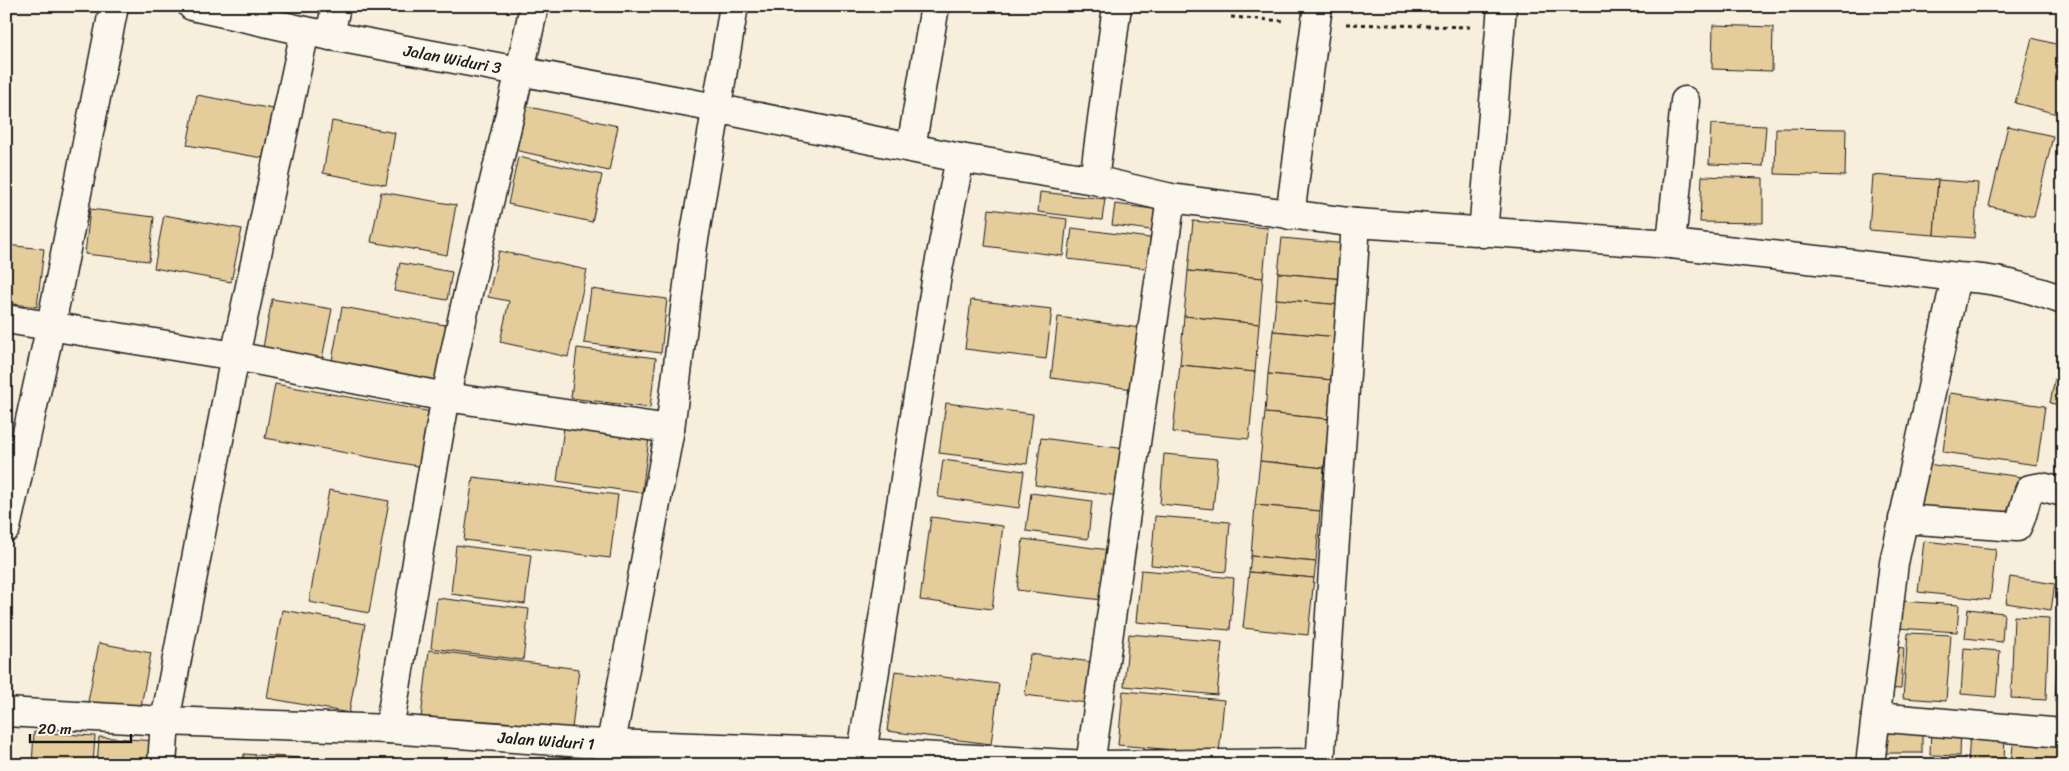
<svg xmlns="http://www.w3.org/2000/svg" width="2069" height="771" font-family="Sriracha,sans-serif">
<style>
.building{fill:#e5cc9b;stroke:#1c1c1c}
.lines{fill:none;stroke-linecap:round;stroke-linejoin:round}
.minor-casing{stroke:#1c1c1c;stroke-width:31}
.path{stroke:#1c1c1c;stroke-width:3;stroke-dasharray:4 4;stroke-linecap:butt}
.minor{stroke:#fbf7ec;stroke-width:28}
.labels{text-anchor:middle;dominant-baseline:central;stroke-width:5;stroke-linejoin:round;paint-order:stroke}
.street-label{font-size:16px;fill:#1c1c1c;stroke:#fbf7ec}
</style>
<rect width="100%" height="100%" fill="#f7eedc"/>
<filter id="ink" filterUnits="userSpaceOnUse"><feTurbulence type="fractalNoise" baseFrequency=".02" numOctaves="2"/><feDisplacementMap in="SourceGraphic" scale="10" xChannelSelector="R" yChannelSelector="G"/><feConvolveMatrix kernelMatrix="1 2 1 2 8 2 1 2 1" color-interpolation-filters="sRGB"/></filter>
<g filter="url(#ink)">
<!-- building -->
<g class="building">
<path d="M1713,25L1773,27L1772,71L1712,69Z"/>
<path d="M2032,38L2063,46V109L2061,115L2015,103Z"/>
<path d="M197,95L284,111L275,160L187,145Z"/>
<path d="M520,105L618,126L609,171L510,149Z"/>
<path d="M332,121L395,133L386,185L323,173Z"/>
<path d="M1711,124L1766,126L1763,166L1709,164Z"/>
<path d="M2008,126L2053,136L2034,217L1989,206Z"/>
<path d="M1776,128L1846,129L1845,176L1775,174Z"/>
<path d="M518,157L602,175L592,222L508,204Z"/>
<path d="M1873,175L1938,180L1934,235L1869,230Z"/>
<path d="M1702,176L1763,178V223L1700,222Z"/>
<path d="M1938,180L1978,183L1974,238L1934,235Z"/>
<path d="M381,192L456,205L447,255L371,242Z"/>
<path d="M1040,192L1105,199L1102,220L1038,212Z"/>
<path d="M1115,204L1160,210L1158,231L1112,225Z"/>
<path d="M90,209L154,217L149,261L85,254Z"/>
<path d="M989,209L1067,219L1063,256L985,246Z"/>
<path d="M164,215L242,229L231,282L154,268Z"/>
<path d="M1193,221L1268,228L1263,278L1188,271Z"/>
<path d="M1072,228L1157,239L1153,269L1068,259Z"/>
<path d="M1282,238L1347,244L1343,279L1278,273Z"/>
<path d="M6,245L44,249L37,307L6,303Z"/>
<path d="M499,251L587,270L568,357L500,342L509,301L488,297Z"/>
<path d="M400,263L452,272L447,300L394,291Z"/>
<path d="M1188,271L1263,278L1259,324L1184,316Z"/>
<path d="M1278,273L1343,279L1341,305L1276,299Z"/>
<path d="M591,289L667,299L661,353L584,343Z"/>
<path d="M272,299L332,309L321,364L262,353Z"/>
<path d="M1276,299L1341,305L1337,337L1273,331Z"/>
<path d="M971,300L1052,309L1046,359L965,349Z"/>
<path d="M342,307L451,326L440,385L331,366Z"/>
<path d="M1184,316L1259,324L1255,372L1180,365Z"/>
<path d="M1058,317L1140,328L1133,389L1051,378Z"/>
<path d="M1273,331L1337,337L1333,380L1268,374Z"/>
<path d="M2063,339V406L2050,403Z"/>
<path d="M577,348L656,358L650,408L571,398Z"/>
<path d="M1180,365L1255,372L1249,439L1173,432Z"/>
<path d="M1268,374L1333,380L1329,419L1265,413Z"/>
<path d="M275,384L432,412L423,467L265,438Z"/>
<path d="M1950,393L2045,406L2037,465L1943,452Z"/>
<path d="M6,398H10L6,434Z"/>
<path d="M946,403L1033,414L1027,464L939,453Z"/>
<path d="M1265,413L1329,419L1324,468L1260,461Z"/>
<path d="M564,427L649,438L642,493L557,481Z"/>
<path d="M2063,430V455L2057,454Z"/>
<path d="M1041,438L1126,449L1119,496L1035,485Z"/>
<path d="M1164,454L1218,459L1213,509L1160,504Z"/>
<path d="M943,460L1024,471L1019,508L938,497Z"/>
<path d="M1260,461L1324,468L1320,511L1255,505Z"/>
<path d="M1927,464L2022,477L2015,519L1921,506Z"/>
<path d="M473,477L618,495L610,558L464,540Z"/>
<path d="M329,490L389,501L369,613L309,602Z"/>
<path d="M1031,493L1092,501L1088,539L1026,531Z"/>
<path d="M1255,505L1320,511L1316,562L1251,556Z"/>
<path d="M1155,516L1230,522L1226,572L1151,565Z"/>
<path d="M931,517L1003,526L992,609L920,600Z"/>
<path d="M2063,534V591L2057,590Z"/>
<path d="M1023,539L1109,550L1102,600L1017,590Z"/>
<path d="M1924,541L1996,549L1990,600L1918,592Z"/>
<path d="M456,545L531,555L525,604L451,594Z"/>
<path d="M1251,556L1316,562L1314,578L1249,572Z"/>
<path d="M1141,570L1234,578L1230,630L1136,622Z"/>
<path d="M1249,572L1314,578L1308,635L1243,628Z"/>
<path d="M2010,577L2055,584L2051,610L2006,603Z"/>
<path d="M437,598L529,609L523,660L431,648Z"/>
<path d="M1900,601L1959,605L1957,632L1898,628Z"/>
<path d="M1968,609L2004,613L2002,642L1965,638Z"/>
<path d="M282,610L365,624L349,713L267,698Z"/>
<path d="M2014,616L2049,618L2046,700L2011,698Z"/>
<path d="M1908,633L1951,635L1946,701L1903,698Z"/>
<path d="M1129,634L1222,642L1217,695L1124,686Z"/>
<path d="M2058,634H2063V702H2055Z"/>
<path d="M99,643L151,653L140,711L88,702Z"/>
<path d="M1887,646L1904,648L1901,689L1883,688Z"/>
<path d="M1964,648L2000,651L1996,697L1961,694Z"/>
<path d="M429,650L579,669L571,737L421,718Z"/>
<path d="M1030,654L1092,662L1087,703L1025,695Z"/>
<path d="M895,671L999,684L991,744L887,731Z"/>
<path d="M1123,691L1224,700L1219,754L1118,745Z"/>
<path d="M1931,725L1961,726L1960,756L1930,755Z"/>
<path d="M1878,728L1922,729V753H1878Z"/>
<path d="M34,732L95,736L93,765H32Z"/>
<path d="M1970,732L2005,733L2004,765H1968Z"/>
<path d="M2014,736L2063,740L2062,765H2011Z"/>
<path d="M99,737L155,741L153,765H97Z"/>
<path d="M244,754L341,761V765H243Z"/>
</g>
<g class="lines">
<defs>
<g id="minor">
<path id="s1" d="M192,6L305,31L695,104L960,158L1094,180L1171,198L1356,223L1671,244L1853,264L1956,277L1894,563L1870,765"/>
<path d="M330,36L336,6"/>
<path d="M911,148L935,6"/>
<path d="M1094,180L1117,6"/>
<path d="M1290,215L1318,6"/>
<path d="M1483,233L1502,6"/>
<path d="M1671,244L1685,101"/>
<path d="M1956,277C1997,278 2025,287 2063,300"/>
<path d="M6,319L235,356L446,397L670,429"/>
<path d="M1903,519L2017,527C2024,515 2024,502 2030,489L2042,487L2063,492"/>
<path d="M6,528L51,325L114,6"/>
<path id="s2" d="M6,712L165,721L389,729L583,743L862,753L1088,765"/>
<path d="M1876,717L2063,733"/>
<path d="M389,729C408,619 425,508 446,397C471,266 507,137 534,6"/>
<path d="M862,753L937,275L960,158"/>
<path d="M162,765L165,721L235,356L305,31"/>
<path d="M608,765L611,743L670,429L693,245L734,6"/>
<path d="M1090,765L1171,198"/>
<path d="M1098,765L1320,763"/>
<path d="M1320,765L1356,223"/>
</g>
</defs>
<!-- minor casing -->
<use href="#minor" class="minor-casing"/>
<!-- path -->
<g class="path">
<path d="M1231,17L1285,21"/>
<path d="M1346,24L1470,27"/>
</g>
<!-- minor -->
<use href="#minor" class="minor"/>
</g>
</g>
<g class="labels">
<!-- street labels -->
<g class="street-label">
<text stroke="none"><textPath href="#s1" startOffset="266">Jalan Widuri 3</textPath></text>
<text stroke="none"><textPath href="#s2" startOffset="541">Jalan Widuri 1</textPath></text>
</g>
</g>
<!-- margin -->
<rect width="2069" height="771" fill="none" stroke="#fbf7ec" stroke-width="25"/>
<rect x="12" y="12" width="2044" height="746" fill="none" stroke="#1c1c1c" stroke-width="2" filter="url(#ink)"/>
<!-- scale -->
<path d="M30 734v8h101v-8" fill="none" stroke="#1c1c1c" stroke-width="2.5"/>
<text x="38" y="734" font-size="15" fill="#1c1c1c" stroke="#fbf7ec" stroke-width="4" paint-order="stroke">20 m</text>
</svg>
